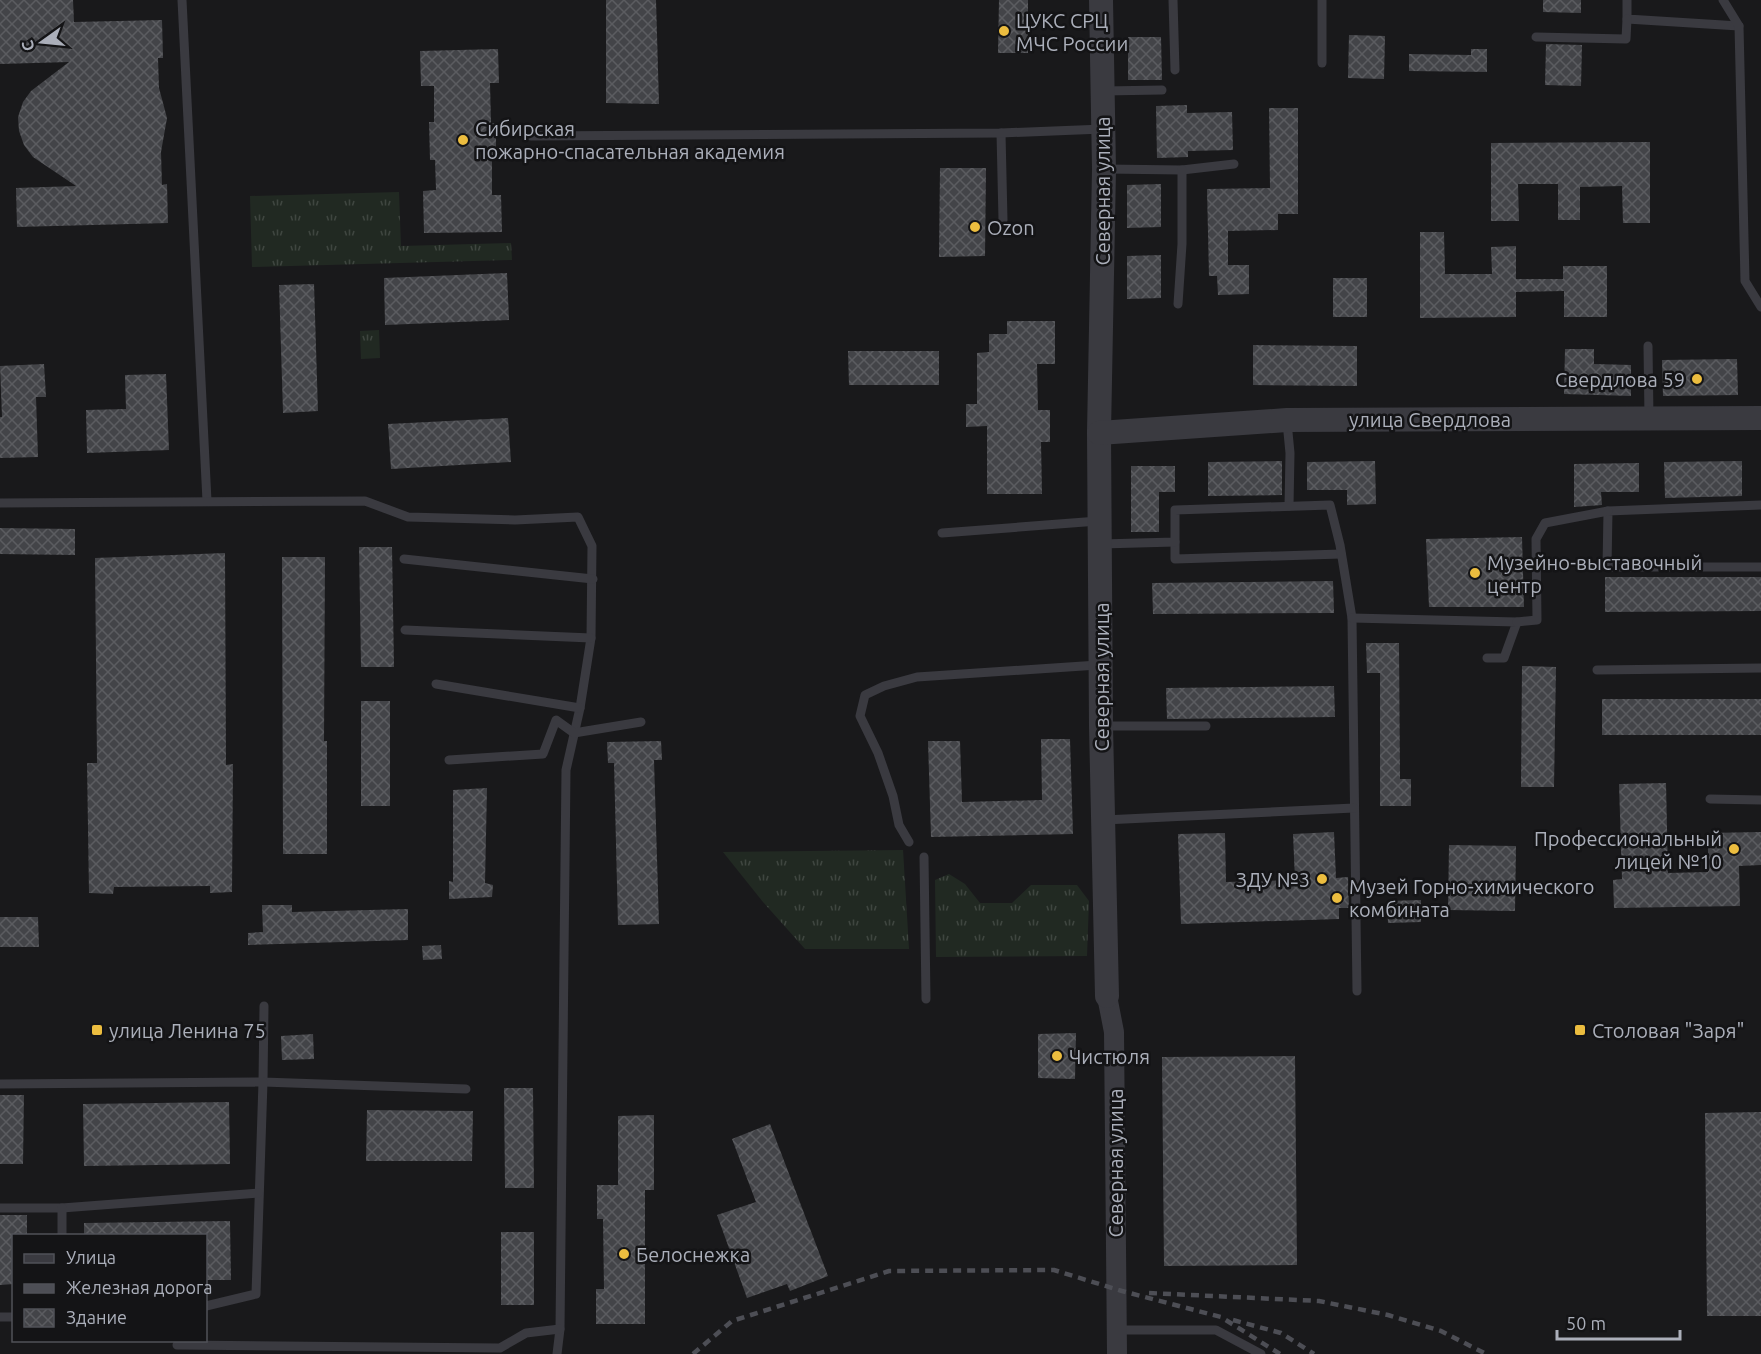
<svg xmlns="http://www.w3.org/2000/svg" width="1761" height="1354" font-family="Ubuntu,sans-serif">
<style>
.grass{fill:url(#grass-tufts)}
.building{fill:url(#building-cross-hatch)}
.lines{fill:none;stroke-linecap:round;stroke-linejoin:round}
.service{stroke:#3a3a40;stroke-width:9}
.minor{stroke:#3a3a40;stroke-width:20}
.tertiary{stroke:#3a3a40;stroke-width:24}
.rail{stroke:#4d4e55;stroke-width:4.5;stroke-dasharray:8 6;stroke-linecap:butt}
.poi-dot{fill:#ecbd3f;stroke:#141416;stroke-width:2}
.labels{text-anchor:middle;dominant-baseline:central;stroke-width:5;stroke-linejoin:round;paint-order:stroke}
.poi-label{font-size:20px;fill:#abafba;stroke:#141416;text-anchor:start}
.street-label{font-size:20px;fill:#abafba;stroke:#141416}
</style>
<defs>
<pattern id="grass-tufts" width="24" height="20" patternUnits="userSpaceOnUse" patternTransform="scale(1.5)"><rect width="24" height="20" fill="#212922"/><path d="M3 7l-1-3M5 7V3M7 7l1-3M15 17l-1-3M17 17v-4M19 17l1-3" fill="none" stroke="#3f4640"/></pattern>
<pattern id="building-cross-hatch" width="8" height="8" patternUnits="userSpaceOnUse" patternTransform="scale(1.5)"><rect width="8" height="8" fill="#434448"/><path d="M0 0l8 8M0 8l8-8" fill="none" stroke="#5b5c60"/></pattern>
</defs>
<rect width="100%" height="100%" fill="#19191b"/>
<!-- grass -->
<g class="grass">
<path d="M399,192L401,246L511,243L512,260L252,267L250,196Z"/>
<path d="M379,330L380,358L361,359L360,331Z"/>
<path d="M903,850L909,949H805L763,902L723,852Z"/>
<path d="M949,874L965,884L980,903H1012L1031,885H1077L1089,901L1087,956L936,957L935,880Z"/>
</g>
<!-- building -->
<g class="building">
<path d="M0,0H73L74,22L162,20L163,58H158L159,88L167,118L161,152L162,185L167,184L168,223L17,227L16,188L76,186L33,157L24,145L19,131L18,117L23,102L31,91L69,62L0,64Z"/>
<path d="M606,0H656L659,104L606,103Z"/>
<path d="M999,0H1028V53H998Z"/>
<path d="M1543,0H1581V13L1543,12Z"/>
<path d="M1349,35L1385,36L1384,79L1348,78Z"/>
<path d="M1128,37H1161L1162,80H1128Z"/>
<path d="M1546,44L1582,45L1581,86L1545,85Z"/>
<path d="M498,49L499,83H490L491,123H496V157H492V195H501L502,232L424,233L423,191L436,190L435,160H430L429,122H434V86H421L420,51Z"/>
<path d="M1471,49H1487V72L1409,71V54L1471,55Z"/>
<path d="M1187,105V113L1232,112L1233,150L1188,151V157L1157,158L1156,106Z"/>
<path d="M1269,108H1298V214H1278V230L1228,231V265H1249V294L1218,295L1217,276H1209L1207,189L1270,188Z"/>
<path d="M1650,142V223H1623L1622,186L1580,187V220H1558V184H1518L1519,221H1491V143Z"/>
<path d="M940,168H986L985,256L939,257Z"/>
<path d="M1161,184V227L1127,228V185Z"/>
<path d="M1420,232H1444L1445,274H1492L1491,247L1516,246V279H1563V266H1607V317H1564V291L1516,292V317L1420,318Z"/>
<path d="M1161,255V298L1127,299V256Z"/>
<path d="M507,273L509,320L385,325L384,278Z"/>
<rect x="1333" y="278" width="34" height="39"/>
<path d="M314,284L318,411L283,413L279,285Z"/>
<path d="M1007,321H1055V364H1037L1038,410H1050V442H1041L1042,494H987V426L966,427V404H977V353L989,352V334H1007Z"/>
<path d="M1253,345L1357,346V386L1253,385Z"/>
<path d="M1565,349H1594V364L1631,365V396L1564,394Z"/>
<path d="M848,351H939V385H849Z"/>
<path d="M1737,359L1738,395L1663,396L1662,360Z"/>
<path d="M44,364L46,397H36L38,457L0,458V417H2L0,366Z"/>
<path d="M166,374L169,450L87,453L86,410L126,409L125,375Z"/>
<path d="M508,418L511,462L391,469L388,424Z"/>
<path d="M1282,461V495L1208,496V462Z"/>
<path d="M1375,461L1376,504L1347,505V490H1307V462Z"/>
<path d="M1742,461V496L1665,498L1664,462Z"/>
<path d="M1639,463V492H1601L1602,505L1574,507V464Z"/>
<path d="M1131,466H1175V492H1159V532H1131Z"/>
<path d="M0,528L75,529V555L0,554Z"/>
<path d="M1522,537L1524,607H1429L1426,539Z"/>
<path d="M359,547H392L394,667H361Z"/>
<path d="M225,553L226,765L233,764L232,892L210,893V886L114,887L113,894L89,893L87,763H97L95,558Z"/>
<path d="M282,557H325L324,741H327V854H283Z"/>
<path d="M1605,577H1761V611L1605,612Z"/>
<path d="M1333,581L1334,613L1153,614L1152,583Z"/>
<path d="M1366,643H1399L1400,779H1411V806H1380V673H1367Z"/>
<path d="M1522,666L1556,667L1554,787H1521Z"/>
<path d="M1334,686L1335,717L1167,719L1166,688Z"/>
<rect x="1602" y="699" width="159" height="36"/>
<rect x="361" y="701" width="29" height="105"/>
<path d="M1041,739H1070L1073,834L931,837L928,741H960L962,802L1042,800Z"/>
<path d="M661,741L662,760H654L659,924L618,925L614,763H608L607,742Z"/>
<path d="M1666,783L1668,873L1708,872V833L1761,832V865L1739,866L1740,906L1614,908L1613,880L1622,879L1619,784Z"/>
<path d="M487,788L485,883L493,885L492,897L449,899V881L453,882V790Z"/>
<path d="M1334,832L1336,878L1348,877L1349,908H1339V919L1181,924L1178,834L1225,833L1226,882L1295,880L1293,834Z"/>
<path d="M1449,845L1516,846L1515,911L1448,910Z"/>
<path d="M1421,900V922L1388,923L1387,901Z"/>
<path d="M262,905H292V912L408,909V940L248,945V933L263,932Z"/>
<path d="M0,917H38L39,947H0Z"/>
<path d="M441,945L442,959L423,960L422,946Z"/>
<path d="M1076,1033L1075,1079L1038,1078V1034Z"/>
<path d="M313,1034L314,1059L282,1060L281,1036Z"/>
<path d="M1295,1056L1297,1265L1164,1266L1162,1057Z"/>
<path d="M504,1088H533L534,1188H505Z"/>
<path d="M0,1095H24L23,1164H0Z"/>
<path d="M229,1102L230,1164L84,1166L83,1104Z"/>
<path d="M367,1110L473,1111L472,1161H366Z"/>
<path d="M1761,1112V1316H1707L1705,1113Z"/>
<path d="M654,1115V1190H645V1324H596V1289H604L603,1219H597V1185H618V1116Z"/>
<path d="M770,1124L828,1276L790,1291L787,1284L747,1298L717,1215L756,1202L732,1139Z"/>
<path d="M0,1215H27V1236H14V1284L0,1285Z"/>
<path d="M230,1221L231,1280H206V1236H84V1223Z"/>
<rect x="501" y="1232" width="33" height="73"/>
</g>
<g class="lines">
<!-- service -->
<g class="service">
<path d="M182,0L207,501"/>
<path d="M1173,0L1175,70"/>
<path d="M1627,0V19L1739,26"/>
<path d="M1723,0L1739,26L1745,281L1761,307"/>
<path d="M1536,37L1626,39L1627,19"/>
<path d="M1322,63V0"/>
<path d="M1104,91L1162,90"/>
<path d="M1001,133L1003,220"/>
<path d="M531,136L1001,133L1103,129"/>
<path d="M1106,169L1182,170L1234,164"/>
<path d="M1178,304L1182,244V170"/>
<path d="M1648,346L1649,418"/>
<path d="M1287,422L1290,453L1289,506"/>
<path d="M0,503L365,501L408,517L515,520L578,517L592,546L591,638L580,708L566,770L560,1329L557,1354"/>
<path d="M1761,505L1608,511L1607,567H1761"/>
<path d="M942,533L1098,521"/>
<path d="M1175,542V559L1341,554"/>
<path d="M1101,544L1175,542V510L1330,505L1340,545L1352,618L1357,991"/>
<path d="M404,559L593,579"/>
<path d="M1352,618L1517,622L1504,658H1487"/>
<path d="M1517,622L1537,620L1536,539L1545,523L1608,511"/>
<path d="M405,630L591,638"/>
<path d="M1597,670L1761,668"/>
<path d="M436,684L580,708"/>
<path d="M1103,726H1206"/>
<path d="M449,760L543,754L556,720L574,733L641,722"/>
<path d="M1710,799L1761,800"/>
<path d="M1104,820L1354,808"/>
<path d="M909,842L899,825L893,796L878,753L860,716L865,695L884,686L917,677L1098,665"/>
<path d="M924,857L926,999"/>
<path d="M264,1006L263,1082L466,1089"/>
<path d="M0,1084L263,1082L256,1294L206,1306"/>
<path d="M0,1208H62L258,1193"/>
<path d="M62,1208V1236"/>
<path d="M0,1317H14"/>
<path d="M1116,1330H1216L1261,1354"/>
<path d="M177,1345L500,1348L526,1333L560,1329"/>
</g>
<!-- minor -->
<path class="minor" d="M1107,996L1114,1032L1117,1354"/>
<!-- tertiary -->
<g class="tertiary">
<path d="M1101,0L1104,169L1099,433L1101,726L1107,996"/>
<path d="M1099,433L1287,420L1761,418"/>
</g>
<!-- rail -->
<g class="rail">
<path d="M1149,1293L1319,1301L1388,1315L1441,1331L1486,1354"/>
<path d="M1233,1320L1281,1333L1314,1354"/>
<path d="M693,1354L732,1321L889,1271L1054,1270L1122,1291L1221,1317L1280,1354"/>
</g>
</g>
<!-- markers -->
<g class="poi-dot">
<circle cx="1004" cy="31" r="6"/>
<circle cx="463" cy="140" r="6"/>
<circle cx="975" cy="227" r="6"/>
<circle cx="1697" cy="379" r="6"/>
<circle cx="1475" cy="573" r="6"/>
<circle cx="1734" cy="849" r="6"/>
<circle cx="1322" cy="879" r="6"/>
<circle cx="1337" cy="898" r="6"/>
<rect x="91" y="1024" width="12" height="12" rx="3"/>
<rect x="1574" y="1024" width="12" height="12" rx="3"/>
<circle cx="1057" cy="1056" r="6"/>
<circle cx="624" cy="1254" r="6"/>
</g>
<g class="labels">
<!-- poi labels -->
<g class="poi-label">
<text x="1016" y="20">ЦУКС СРЦ<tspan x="1016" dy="23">МЧС России</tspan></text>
<text x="475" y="128">Сибирская<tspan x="475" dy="23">пожарно-спасательная академия</tspan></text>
<text x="987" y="227">Ozon</text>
<text x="1685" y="379" text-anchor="end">Свердлова 59</text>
<text x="1487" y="562">Музейно-выставочный<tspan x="1487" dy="23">центр</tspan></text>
<text x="1722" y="838" text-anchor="end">Профессиональный<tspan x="1722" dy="23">лицей №10</tspan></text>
<text x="1310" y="879" text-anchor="end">ЗДУ №3</text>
<text x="1349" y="886">Музей Горно-химического<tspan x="1349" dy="23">комбината</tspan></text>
<text x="109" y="1030">улица Ленина 75</text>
<text x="1592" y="1030">Столовая "Заря"</text>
<text x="1069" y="1056">Чистюля</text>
<text x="636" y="1254">Белоснежка</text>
</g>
<!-- street labels -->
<g class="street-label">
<text transform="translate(1102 191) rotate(-90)">Северная улица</text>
<text x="1430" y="419">улица Свердлова</text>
<text transform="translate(1101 677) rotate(-90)">Северная улица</text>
<text transform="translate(1115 1163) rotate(-90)">Северная улица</text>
</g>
</g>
<!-- legend -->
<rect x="12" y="1234" width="195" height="108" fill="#141416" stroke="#505258" stroke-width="1.5"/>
<rect x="24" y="1254" width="30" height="9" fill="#3a3a40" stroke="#505258" stroke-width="1.5"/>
<text x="66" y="1264" font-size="18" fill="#abafba">Улица</text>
<rect x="24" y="1284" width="30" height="9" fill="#4d4e55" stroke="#505258" stroke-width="1.5"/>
<text x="66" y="1294" font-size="18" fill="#abafba">Железная дорога</text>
<rect x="24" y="1309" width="30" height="18" fill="url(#building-cross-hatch)" stroke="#505258" stroke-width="1.5"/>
<text x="66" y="1324" font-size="18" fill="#abafba">Здание</text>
<!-- north arrow -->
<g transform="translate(42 42) rotate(255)" stroke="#141416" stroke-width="4.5" paint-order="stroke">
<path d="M0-4.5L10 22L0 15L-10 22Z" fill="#abafba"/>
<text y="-9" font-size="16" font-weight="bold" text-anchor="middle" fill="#abafba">С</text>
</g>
<!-- scale -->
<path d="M1557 1330v9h123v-9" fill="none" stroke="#abafba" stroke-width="3"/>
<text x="1566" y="1330" font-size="18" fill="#abafba" stroke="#141416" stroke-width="4.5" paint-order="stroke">50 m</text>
</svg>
